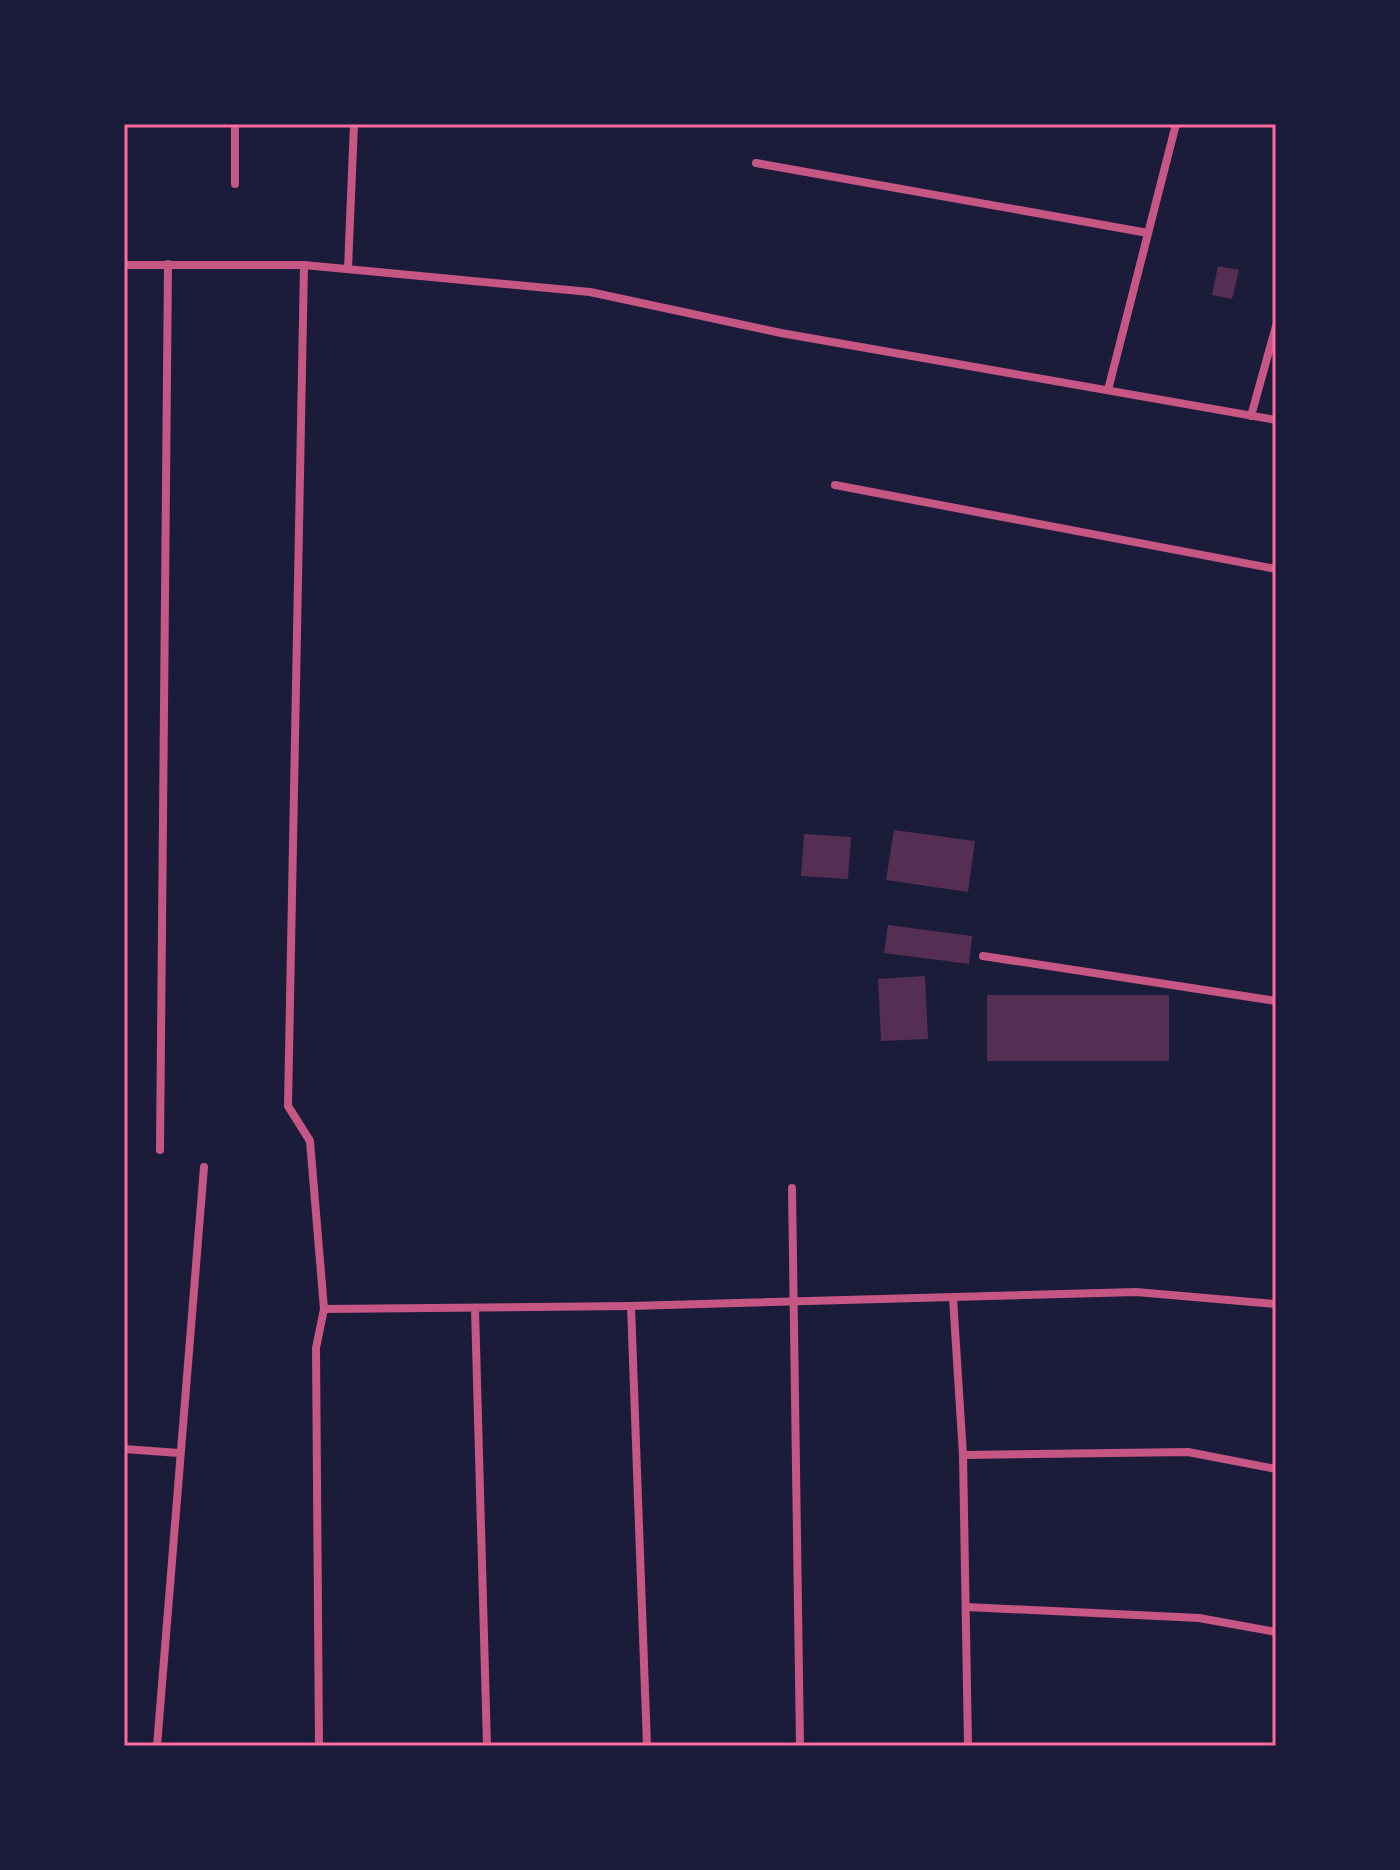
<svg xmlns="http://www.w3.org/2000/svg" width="1400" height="1870" font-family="'Space Grotesk',sans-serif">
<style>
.building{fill:#542f53}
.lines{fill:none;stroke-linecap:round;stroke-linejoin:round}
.minor{stroke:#c65784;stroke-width:8}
.neatline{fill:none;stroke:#ff6b9d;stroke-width:3}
</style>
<rect width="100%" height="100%" fill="#1b1b3a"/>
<!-- building -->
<g class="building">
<path d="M1218,266L1239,270L1232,299L1212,295Z"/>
<path d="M894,830L975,841L968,892L886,880Z"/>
<path d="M804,834L851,837L848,879L801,876Z"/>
<path d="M888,925L972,936L969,964L884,953Z"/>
<path d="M925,976L928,1039L881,1041L878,979Z"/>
<rect x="987" y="995" width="182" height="66"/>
</g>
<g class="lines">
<!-- minor -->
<g class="minor">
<path d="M235,124V184"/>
<path d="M756,163L1148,233"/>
<path d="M124,265H304L590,292L781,333L1276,420"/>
<path d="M304,265L288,1106L310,1141L324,1309L316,1348L319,1746"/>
<path d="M348,269L354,124"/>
<path d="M1108,390L1176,124"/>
<path d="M1251,416L1276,326"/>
<path d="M835,485L1276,569"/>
<path d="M983,956L1276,1001"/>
<path d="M160,1150L168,264"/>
<path d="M792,1188L800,1746"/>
<path d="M953,1298L963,1455L968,1746"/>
<path d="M631,1306L647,1746"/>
<path d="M324,1309L631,1306L1136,1292L1276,1304"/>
<path d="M475,1309L487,1746"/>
<path d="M124,1449L179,1453"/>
<path d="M963,1455L1188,1452L1276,1469"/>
<path d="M966,1607L1199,1618L1276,1632"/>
<path d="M157,1746L204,1167"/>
</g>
</g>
<!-- border -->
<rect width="1400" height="1870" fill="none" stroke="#1b1b3a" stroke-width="252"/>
<rect x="126" y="126" width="1148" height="1618" class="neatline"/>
</svg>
